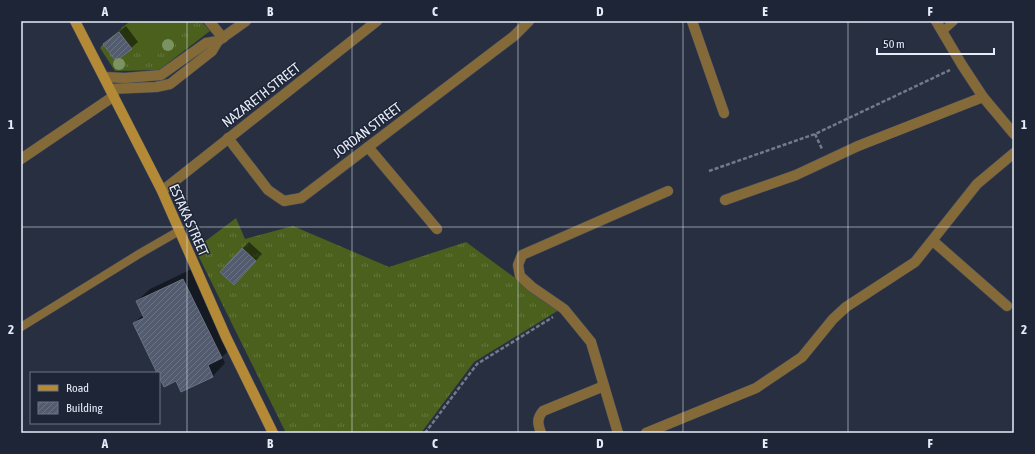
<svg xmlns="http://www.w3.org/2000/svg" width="1035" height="454" font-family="'Asap Condensed',sans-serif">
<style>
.grass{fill:url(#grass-tufts)}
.pitch{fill:#4a601c}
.shadow{fill:#0007}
.building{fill:url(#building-hatch);stroke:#687185}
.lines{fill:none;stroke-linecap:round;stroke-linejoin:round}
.lane-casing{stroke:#464d5e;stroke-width:9}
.street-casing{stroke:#464d5e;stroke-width:11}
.secondary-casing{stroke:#464d5e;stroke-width:11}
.path{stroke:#737a89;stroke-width:2.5;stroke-dasharray:4 2;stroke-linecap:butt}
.lane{stroke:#856a39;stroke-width:8}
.street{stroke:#856a39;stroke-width:10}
.secondary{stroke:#b58a36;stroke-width:10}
.tree{fill:#7b9363}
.grid{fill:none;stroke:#e7ecf8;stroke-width:1;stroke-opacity:0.55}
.labels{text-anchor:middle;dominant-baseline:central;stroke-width:3;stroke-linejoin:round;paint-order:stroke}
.street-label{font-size:14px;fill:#e7ecf8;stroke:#1e2536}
.neatline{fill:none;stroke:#e7ecf8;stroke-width:1.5}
.grid-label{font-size:13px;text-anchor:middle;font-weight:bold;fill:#e7ecf8}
</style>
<defs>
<pattern id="grass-tufts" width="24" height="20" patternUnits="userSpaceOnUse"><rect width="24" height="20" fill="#4a601c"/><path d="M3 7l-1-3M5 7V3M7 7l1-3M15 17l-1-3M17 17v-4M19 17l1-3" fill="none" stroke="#64773e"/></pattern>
<pattern id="building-hatch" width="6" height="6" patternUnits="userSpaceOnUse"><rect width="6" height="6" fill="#535c6f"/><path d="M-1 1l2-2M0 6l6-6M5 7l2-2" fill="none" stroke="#6c7484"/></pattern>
</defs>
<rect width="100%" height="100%" fill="#272f41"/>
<!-- grass -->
<g class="grass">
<path d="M131,21H201L210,31L159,70L115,71L100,48L103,44Z"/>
<path d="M236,218L245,239L293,226L389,267L466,242L559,310L474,362L421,433H286L195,249Z"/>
</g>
<!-- pitch -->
<path class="pitch" d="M131,21H184L143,55L121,28Z"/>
<!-- shadow -->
<g class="shadow">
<path d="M126,26L138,42L131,48L104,44Z"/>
<path d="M249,242L262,254L241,277L242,249Z"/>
<path d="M196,267L234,345L222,357L225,363L213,376L181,391L176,380L159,374L134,323L144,314L137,301L150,289Z"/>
</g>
<!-- building -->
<g class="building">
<path d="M119,32L132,49L116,61L103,44Z"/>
<path d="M242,248L256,261L234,285L220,272Z"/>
<path d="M183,279L222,358L208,365L213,377L181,392L176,381L164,387L159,377V373H157L133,323L144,318L136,301Z"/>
</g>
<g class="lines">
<defs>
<g id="lane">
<path d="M943,31L954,21"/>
<path d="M21,327L139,254L179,231"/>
</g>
<g id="street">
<path d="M209,21L223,38"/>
<path d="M692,21L724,113"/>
<path d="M936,21L962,65L983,97L1014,134"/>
<path d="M104,77L125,78L161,75L206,43L218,41L246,21"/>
<path d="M110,89L156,87L170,84L212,51L218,41"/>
<path d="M228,138L268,190L284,201L301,198L514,36L529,21"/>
<path d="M368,147L437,229"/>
<path d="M21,159L114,96"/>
<path d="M162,191L377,21"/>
<path d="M725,200L796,175L858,146L983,97"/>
<path d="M933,241L1007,306"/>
<path d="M541,433C538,424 536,419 543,411L604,386"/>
<path d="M618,433L591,342L564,309L532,287L520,276L518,265L522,255L668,191"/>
<path d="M646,433L756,388L802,357L833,319L846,307L915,262L977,184L1014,153"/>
</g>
<path id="secondary" d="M75,21L162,191L226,337L273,433"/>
</defs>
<!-- lane casing -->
<use href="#lane" class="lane-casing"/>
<!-- street casing -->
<use href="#street" class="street-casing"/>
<!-- secondary casing -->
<use href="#secondary" class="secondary-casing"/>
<!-- path -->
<g class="path">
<path d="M815,134L822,149"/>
<path d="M709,171L815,134L950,70"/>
<path d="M425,433L477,364L553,317"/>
</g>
<!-- lane -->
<use href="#lane" class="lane"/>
<!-- street -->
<use href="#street" class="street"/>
<!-- secondary -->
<use href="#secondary" class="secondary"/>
</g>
<!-- trees -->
<g class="tree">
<circle cx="168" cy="45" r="6"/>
<circle cx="119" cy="64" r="6"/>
</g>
<!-- grid -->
<path class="grid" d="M187,21V433M352,21V433M518,21V433M683,21V433M848,21V433M21,227H1014"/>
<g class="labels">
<!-- street labels -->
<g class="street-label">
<text transform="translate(261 95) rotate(-38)">NAZARETH STREET</text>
<text transform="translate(367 130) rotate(-37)">JORDAN STREET</text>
<text transform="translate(189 220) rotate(66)">ESTAKA STREET</text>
</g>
</g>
<!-- border -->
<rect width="1035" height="454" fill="none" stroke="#1e2536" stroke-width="44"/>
<!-- legend -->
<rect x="30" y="372" width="130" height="52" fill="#1e2536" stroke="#6e7584"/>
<rect x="38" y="385" width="20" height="6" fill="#b58a36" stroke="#6e7584"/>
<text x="66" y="392" font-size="12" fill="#e7ecf8">Road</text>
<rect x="38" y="402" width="20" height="12" fill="url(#building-hatch)" stroke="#6e7584"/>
<text x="66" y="412" font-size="12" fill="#e7ecf8">Building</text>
<!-- scale -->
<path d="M877 48v6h117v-6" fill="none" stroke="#e7ecf8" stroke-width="2"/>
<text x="883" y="48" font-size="12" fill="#e7ecf8" stroke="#1e2536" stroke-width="3" paint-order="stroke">50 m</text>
<rect x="22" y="22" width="991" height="410" class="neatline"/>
<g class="grid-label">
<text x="105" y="16">A</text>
<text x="270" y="16">B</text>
<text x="435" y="16">C</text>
<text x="600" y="16">D</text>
<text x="765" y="16">E</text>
<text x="930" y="16">F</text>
<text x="11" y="129">1</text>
<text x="1024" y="129">1</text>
<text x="11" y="334">2</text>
<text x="1024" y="334">2</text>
<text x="105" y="448">A</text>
<text x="270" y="448">B</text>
<text x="435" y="448">C</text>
<text x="600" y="448">D</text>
<text x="765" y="448">E</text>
<text x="930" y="448">F</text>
</g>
</svg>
